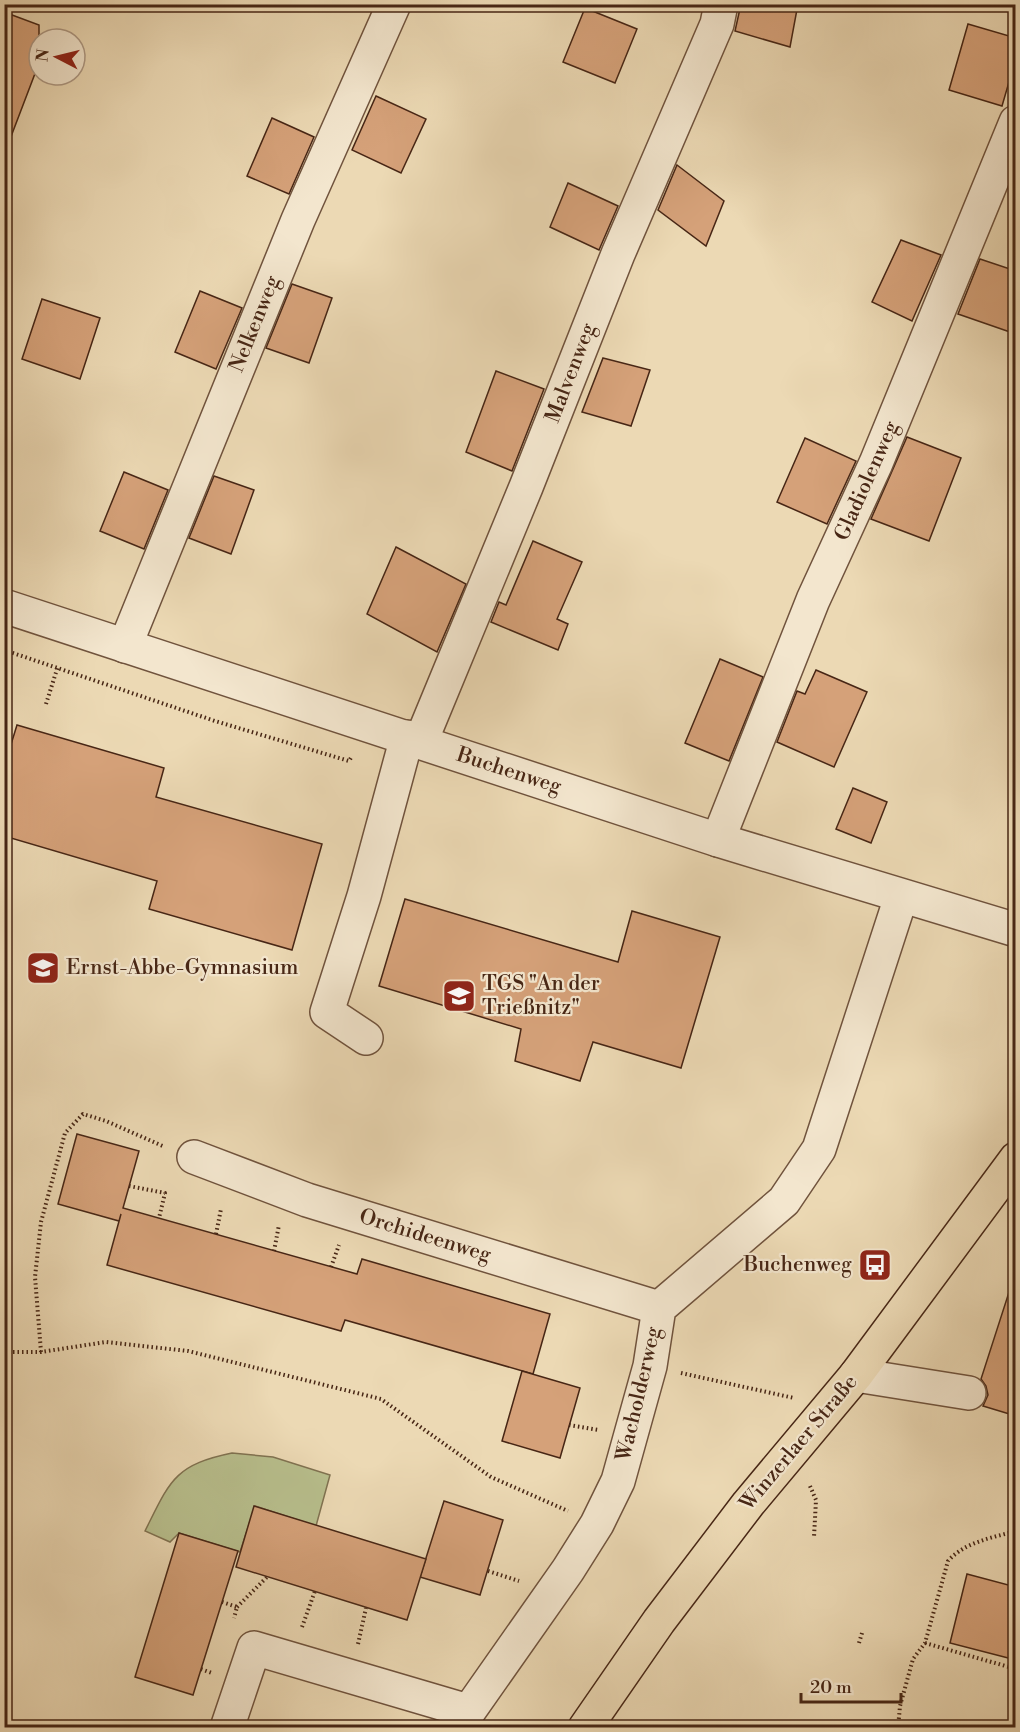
<svg xmlns="http://www.w3.org/2000/svg" width="1020" height="1732" font-family="'Libre Bodoni',serif">
<style>
.green{fill:#b8bf8d;stroke:#807251;stroke-width:1.5}
.building{fill:#d5a179;stroke:#472615;stroke-width:1.5}
.lines{fill:none;stroke-linecap:round;stroke-linejoin:round}
.minor-casing{stroke:#70533d;stroke-width:36}
.major-casing{stroke:#472615;stroke-width:36}
.path{stroke:#472615;stroke-width:4;stroke-dasharray:1.5 3;stroke-linecap:butt}
.minor{stroke:#f3e6ce;stroke-width:33}
.major{stroke:#ecd9b4;stroke-width:33}
.labels{text-anchor:middle;dominant-baseline:central;stroke-width:4.5;stroke-linejoin:round;paint-order:stroke}
.street-label{font-size:21px;fill:#472615;stroke:#f3e6ce}
.poi-label{font-size:21px;fill:#472615;stroke:#f3e6ce;text-anchor:start}
</style>
<rect width="100%" height="100%" fill="#ecd9b4"/>
<filter id="stains"><feTurbulence type="fractalNoise" baseFrequency=".00333" numOctaves="4"/><feColorMatrix values="0 0 0 0 .2 0 0 0 0 .09 0 0 0 0 .02 0 0 0 .5 -.17"/></filter>
<radialGradient id="worn" r=".72"><stop offset=".6" stop-color="#630" stop-opacity="0"/><stop offset="1" stop-color="#630" stop-opacity=".3"/></radialGradient>
<!-- green -->
<path class="green" d="M232,1453L273,1457L330,1475L316,1526L255,1506L240,1552L179,1533L170,1542L145,1531C170,1481 174,1465 232,1453Z"/>
<!-- building -->
<g class="building">
<path d="M741,4H798L790,47L735,31Z"/>
<path d="M585,8L637,29L615,83L563,62Z"/>
<path d="M4,12L39,25V63L7,147L4,146Z"/>
<path d="M968,24L1016,38V58L1002,106L949,90Z"/>
<path d="M376,96L426,119L401,173L352,150Z"/>
<path d="M272,118L314,137L289,194L247,176Z"/>
<path d="M677,165L724,201L706,246L658,210Z"/>
<path d="M568,183L618,206L599,250L550,227Z"/>
<path d="M901,240L941,255L912,321L872,302Z"/>
<path d="M980,259L1016,271V317L1010,332L958,314Z"/>
<path d="M292,284L332,298L309,363L266,348Z"/>
<path d="M200,291L242,308L216,369L175,352Z"/>
<path d="M42,299L100,318L80,379L22,359Z"/>
<path d="M603,358L650,370L631,426L582,412Z"/>
<path d="M496,371L544,389L512,471L466,452Z"/>
<path d="M907,437L961,458L929,541L871,519Z"/>
<path d="M805,438L856,461L827,524L777,502Z"/>
<path d="M124,472L168,490L144,549L100,531Z"/>
<path d="M214,476L254,490L231,554L189,538Z"/>
<path d="M533,541L582,562L557,619L568,624L558,650L491,622L499,602L506,605Z"/>
<path d="M396,547L466,584L437,652L367,614Z"/>
<path d="M720,659L763,677L729,761L685,743Z"/>
<path d="M816,670L867,692L834,767L777,742L797,691L805,694Z"/>
<path d="M17,725L164,768L156,797L322,844L292,950L149,909L157,881L4,836V767Z"/>
<path d="M853,788L887,802L871,843L836,829Z"/>
<path d="M405,899L618,962L632,911L720,937L681,1068L593,1042L580,1081L515,1061L521,1029L379,986Z"/>
<path d="M77,1134L139,1151L123,1208L357,1274L362,1259L550,1314L533,1374L345,1320L341,1331L107,1265L121,1214L119,1221L58,1204Z"/>
<path d="M1010,1289L1016,1290V1416L983,1406L988,1395L986,1386L981,1379Z"/>
<path d="M522,1371L580,1388L560,1458L502,1441Z"/>
<path d="M444,1501L503,1520L480,1595L420,1577Z"/>
<path d="M254,1506L426,1559L407,1620L236,1567Z"/>
<path d="M179,1533L238,1551L193,1695L135,1677Z"/>
<path d="M967,1574L1016,1587V1660L950,1643Z"/>
</g>
<g class="lines">
<defs>
<g id="minor">
<path d="M4,606L718,840L1016,930"/>
<path d="M125,646L298,220L394,4"/>
<path d="M421,741L526,487L618,254L717,24L721,4"/>
<path d="M718,840L813,600L876,463L1016,122"/>
<path d="M366,1038L327,1012L364,896L407,737"/>
<path d="M194,1157L307,1200L659,1308"/>
<path d="M856,1375L969,1393"/>
<path d="M227,1728L254,1648L468,1711"/>
<path d="M457,1728L568,1570L597,1524L618,1481L650,1366L659,1308L784,1201L819,1149L901,897"/>
</g>
<path id="major" d="M585,1728L659,1621L748,1504L856,1375L1016,1159"/>
</defs>
<!-- minor casing -->
<use href="#minor" class="minor-casing"/>
<!-- major casing -->
<use href="#major" class="major-casing"/>
<!-- path -->
<g class="path">
<path d="M4,650L215,721L349,761L352,756"/>
<path d="M46,704L58,666"/>
<path d="M129,1186L165,1193L159,1218"/>
<path d="M216,1234L221,1209"/>
<path d="M274,1251L279,1225"/>
<path d="M331,1267L339,1245"/>
<path d="M4,1352H41L106,1342L188,1351L381,1399L491,1477L568,1511"/>
<path d="M41,1352L35,1277L41,1222L65,1133L83,1114L106,1121L165,1147"/>
<path d="M681,1373L794,1398"/>
<path d="M569,1425L599,1430"/>
<path d="M810,1486L816,1500L814,1537"/>
<path d="M488,1571L519,1581"/>
<path d="M222,1602L237,1607L234,1618"/>
<path d="M237,1607L268,1576"/>
<path d="M302,1627L315,1591"/>
<path d="M859,1643L862,1633"/>
<path d="M925,1643L1016,1669"/>
<path d="M358,1644L366,1608"/>
<path d="M201,1669L212,1673"/>
<path d="M898,1728L900,1706L913,1659L925,1643L948,1561C965,1542 991,1538 1016,1531"/>
</g>
<!-- minor -->
<use href="#minor" class="minor"/>
<!-- major -->
<use href="#major" class="major"/>
</g>
<!-- icons -->
<defs>
<symbol id="school-square" viewBox="-11 -11 22 22"><rect x="-9" y="-9" width="18" height="18" rx="4" fill="#8f2418" stroke="#f3e6ce"/><path d="M0-5L7-2L0 1L-7-2ZM-4 1L0 2.5L4 1V4Q0 6-4 4Z" fill="#fff"/></symbol>
<symbol id="bus-square" viewBox="-11 -11 22 22"><rect x="-9" y="-9" width="18" height="18" rx="4" fill="#8f2418" stroke="#f3e6ce"/><path d="M-5-6H5V4H4V6H2V4H-2V6H-4V4H-5ZM-3.5-4V0h7V-4ZM-3.5 1.2v1.5H-2V1.2ZM2 1.2v1.5H3.5V1.2Z" fill="#fff"/></symbol>
</defs>
<g fill-rule="evenodd">
<use href="#school-square" x="24" y="949" width="38" height="38"/>
<use href="#school-square" x="440" y="977" width="38" height="38"/>
<use href="#bus-square" x="856" y="1246" width="38" height="38"/>
</g>
<g class="labels">
<!-- street labels -->
<g class="street-label">
<text transform="translate(255 324) rotate(-68)">Nelkenweg</text>
<text transform="translate(571 373) rotate(-69)">Malvenweg</text>
<text transform="translate(867 481) rotate(-66)">Gladiolenweg</text>
<text transform="translate(509 771) rotate(18)">Buchenweg</text>
<text transform="translate(425 1236) rotate(17)">Orchideenweg</text>
<text transform="translate(639 1394) rotate(-77)">Wacholderweg</text>
<text transform="translate(799 1443) rotate(-50)">Winzerlaer Straße</text>
</g>
<!-- poi labels -->
<g class="poi-label">
<text x="66" y="968">Ernst-Abbe-Gymnasium</text>
<text x="482" y="984">TGS "An der<tspan x="482" dy="24">Trießnitz"</tspan></text>
<text x="852" y="1265" text-anchor="end">Buchenweg</text>
</g>
</g>
<!-- margin -->
<rect width="1020" height="1732" fill="none" stroke="#ecd9b4" stroke-width="24"/>
<rect x="6" y="6" width="1008" height="1720" fill="none" stroke="#472615" stroke-width="3"/>
<rect x="12" y="12" width="996" height="1708" fill="none" stroke="#472615" stroke-width="1.5"/>
<!-- north arrow -->
<g transform="translate(57 57) rotate(277)"><circle r="28" fill="#f3e6ce" stroke="#ae9984" stroke-width="1.5"/>
<path d="M0-4.5L10 22L0 15L-10 22Z" fill="#8f2418"/>
<text y="-9" font-size="16" font-weight="bold" text-anchor="middle" fill="#472615">N</text>
</g>
<!-- scale -->
<path d="M801 1693v9h100v-9" fill="none" stroke="#472615" stroke-width="3"/>
<text x="810" y="1693" font-size="18" fill="#472615" stroke="#f3e6ce" stroke-width="4.5" paint-order="stroke">20 m</text>
<rect width="100%" height="100%" filter="url(#stains)"/>
<rect width="100%" height="100%" fill="url(#worn)"/>
</svg>
